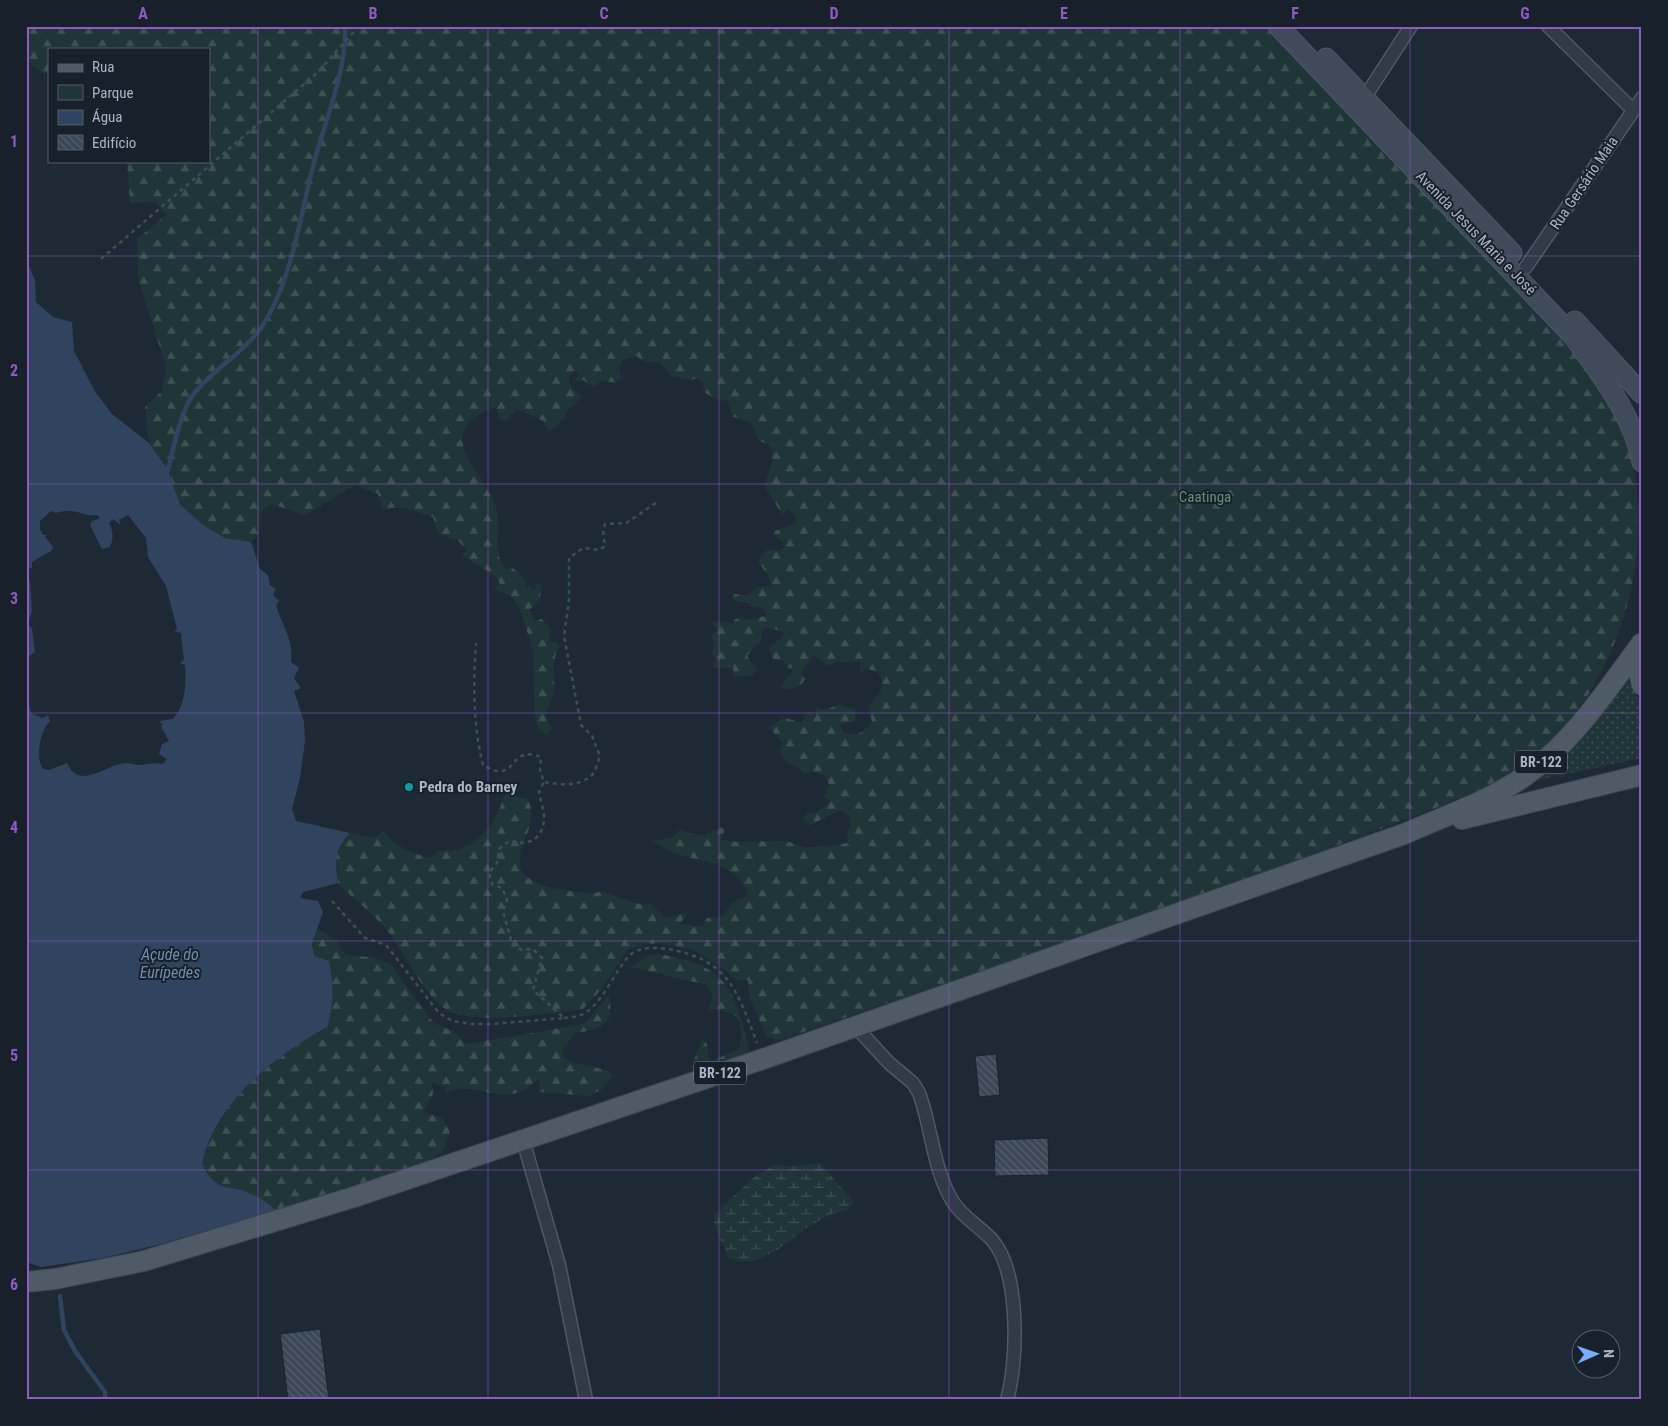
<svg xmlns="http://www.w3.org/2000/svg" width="1668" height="1426" font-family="'Roboto Condensed',sans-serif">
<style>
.green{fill:url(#green-dots)}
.forest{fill:url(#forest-firs)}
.wetland{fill:url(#wetland-marsh)}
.water{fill:#30445f}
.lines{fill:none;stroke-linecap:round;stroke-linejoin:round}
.stream{stroke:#30445f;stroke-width:4.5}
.building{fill:url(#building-back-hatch);stroke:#19222d}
.minor-casing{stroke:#4f5865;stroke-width:15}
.secondary-casing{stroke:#4f5865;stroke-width:21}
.primary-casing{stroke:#3b4450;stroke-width:22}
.path{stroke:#3a5152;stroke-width:2.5;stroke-dasharray:4 4;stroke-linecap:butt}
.minor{stroke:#313b47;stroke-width:12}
.secondary{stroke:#3f4a5a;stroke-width:19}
.primary{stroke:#4f5a67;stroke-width:20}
.grid{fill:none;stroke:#8c5cc1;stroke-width:1;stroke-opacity:0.55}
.culture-dot{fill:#0f9aa8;stroke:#17202b;stroke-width:2}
.labels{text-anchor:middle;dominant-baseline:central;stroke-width:4;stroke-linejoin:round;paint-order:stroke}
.shield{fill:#17202b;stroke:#7f8896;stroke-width:1}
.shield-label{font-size:14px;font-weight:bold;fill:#abb5c4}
.street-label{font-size:15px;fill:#abb5c4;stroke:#17202b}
.park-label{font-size:15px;fill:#62956d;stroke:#17202b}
.poi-label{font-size:15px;font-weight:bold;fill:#abb5c4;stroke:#17202b;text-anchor:start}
.water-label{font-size:16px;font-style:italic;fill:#728daf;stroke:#17202b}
.neatline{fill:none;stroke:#8c5cc1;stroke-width:2}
.grid-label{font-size:16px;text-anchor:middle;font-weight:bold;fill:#8c5cc1}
</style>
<defs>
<pattern id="green-dots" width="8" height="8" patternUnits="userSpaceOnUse" patternTransform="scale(1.25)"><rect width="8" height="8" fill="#203537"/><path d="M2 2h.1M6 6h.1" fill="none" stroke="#3e5052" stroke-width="1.8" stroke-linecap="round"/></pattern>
<pattern id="forest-firs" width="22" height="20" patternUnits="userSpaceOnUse" patternTransform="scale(1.25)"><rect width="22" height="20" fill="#203537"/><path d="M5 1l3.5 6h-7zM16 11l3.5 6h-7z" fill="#3e5052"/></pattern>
<pattern id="wetland-marsh" width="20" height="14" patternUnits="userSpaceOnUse" patternTransform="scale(1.25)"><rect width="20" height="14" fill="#203537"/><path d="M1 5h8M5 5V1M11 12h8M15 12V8" fill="none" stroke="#3e5052"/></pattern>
<pattern id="building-back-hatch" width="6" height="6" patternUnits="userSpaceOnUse" patternTransform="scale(1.25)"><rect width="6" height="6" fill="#3a4757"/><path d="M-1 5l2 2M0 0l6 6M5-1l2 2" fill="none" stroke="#545f6e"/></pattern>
</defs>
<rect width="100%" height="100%" fill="#1e2936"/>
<!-- green -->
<path class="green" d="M1628,679L1642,707V758L1533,781L1594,723Z"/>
<!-- forest -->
<g class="forest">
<path d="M26,26H1267C1332,94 1398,163 1464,231C1497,266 1533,299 1565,336C1581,355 1605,393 1617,415C1668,528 1625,689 1526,763C1491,788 1450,802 1410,818C1364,835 1319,852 1273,869C1108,927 943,984 777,1041L766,1036L749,996L748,980L738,981L718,965L693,950L660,943L645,944L628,950L601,990L583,1009C553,1013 472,1026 447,1010C425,997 405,955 390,934C375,914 355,901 338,883C335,860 333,851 350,833L374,838L384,831C395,847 415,855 433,858L438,850C463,856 486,836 497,814C502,805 502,797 509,790L517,797L528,799C540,826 514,847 521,869C527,887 572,892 590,893C595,894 599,891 604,892C621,897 634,906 651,904L665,918L688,912L680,924L702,927L707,918L722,917L733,902L748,895C738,861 702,863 674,853C667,850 660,845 653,841L672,838L679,830L701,836L722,827L725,830L720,840C736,843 765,841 782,841C789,840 797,846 804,847C819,848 833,845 848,843L847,831L851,827L849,817L841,810L810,825L803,818L808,812L814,814L830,802L824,796L829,785L826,775L811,772L804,774C796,764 787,765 780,752L783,743L769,728L783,717L802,723L806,713L816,715V707L823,711L840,704L855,710V721L840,724L844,733C859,737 862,733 872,722L868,706L881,691L882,679L876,671L867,669L860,672V662H838L828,666L814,655L801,673L805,679L801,686L783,690L781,686L795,669L788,668L784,661L773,659L769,650C774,643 781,640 784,632L766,627L762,632L760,642L747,656L757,669L753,675L734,677L733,668H714L713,665L716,659L712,654L714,644L712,636L717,630L712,623L716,621L734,623V620L741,617L745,620L767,616L763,608L752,607L750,603L733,601L732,597L735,594L748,595L759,587L771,586L769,577L758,561L767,550L780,551L784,547L783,542L774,535L775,531L796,523L795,515L788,509L781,515C777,503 769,496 764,485C769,471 777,458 768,444L759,441C750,418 753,425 732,416L729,402L722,399L717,400L704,392L703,383L698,378L691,380L671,376L659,361L645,362L636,356L623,360L619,368L621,377L616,383L601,380L594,387L583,380L578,382L575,380L579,375L574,371L569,375V382L576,393L581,394C577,406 574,404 567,411L565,417L549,432L543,421L517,409L506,421L500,419L496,407C425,434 487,471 497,511C501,528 491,559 508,569L511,567C520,573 525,576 526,588L530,585L533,591L538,583L541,587L540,599L529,610L534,620L542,619L551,629L549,642L556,641L559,647C551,661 555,675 554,691C552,700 547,707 546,719L553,728L547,735L538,729L535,714L533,650L519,606L510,595L494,590L500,583L494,575L462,556L467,549L458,541L438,533L433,517C416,512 400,504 383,510L378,494L355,485C337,494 323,507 304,515L272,504L261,511L260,533L251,542L225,538L203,525L180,503L168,470L149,443L145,407L162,391L166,367L138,278L137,239L166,215L156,201L130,203L127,161H209V49H49V73H43L26,60Z"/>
<path d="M317,929L336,940L346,955L371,957L391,964L427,1015L434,1023L455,1032L466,1044L584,1024L609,995C615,1025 602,1029 575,1033L564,1047L563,1057C578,1068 597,1064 613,1074L601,1090L588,1096L539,1092V1078C503,1115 479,1076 445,1093V1087L432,1082L433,1094L423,1112L442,1118L450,1131L443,1152L427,1163L276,1210C268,1203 260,1197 249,1193C224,1183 218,1194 202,1164C215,1103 275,1056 327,1027L312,944Z"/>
<path d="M659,954C727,965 734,988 749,1049L744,1054L693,1070V1062L703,1039L707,1044L710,1062L740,1048C744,1016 739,1012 708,1009L713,997L707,985L631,967L648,955Z"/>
</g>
<!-- wetland -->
<path class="wetland" d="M820,1163L854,1202L846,1211L831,1214L803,1230L776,1251L756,1260L741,1262L728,1258C723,1243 715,1231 713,1216L753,1178L774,1165L795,1166Z"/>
<!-- water -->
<g class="water">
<path d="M26,259L35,280L36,302L53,317L72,322L74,351L94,390L112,414L149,443L168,470L180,504L203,525L225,538L251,542L260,569L268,575L270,585L276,589L273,595L279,601L276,605C282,626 294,639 291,662L299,668L294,678L301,688L294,691L304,722L305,741L300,778L292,809L296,821L350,833C333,851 335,860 338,883L303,892L300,898L318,901L323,912L312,944L314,956L329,961C334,985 334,1004 327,1027C275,1056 215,1102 202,1164C218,1194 224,1183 249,1193C260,1197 268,1203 276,1210L157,1245L103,1258L41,1267L26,1262V692L31,713L42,718L48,715L50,721C40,731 35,758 43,769L49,770L67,763C79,791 105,765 125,763C130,763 136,765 141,765C152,764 150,762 163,764L167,759L159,754L162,744L169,741L161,726L163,725L159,721L173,719C186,703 186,685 185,665L180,663L184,660L181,633L174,631L177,629L166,586L148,557L146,538L128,515L119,520L121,525L113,519L109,523C113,532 114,537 110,547L102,549L90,525L92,521L100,518L97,515C87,517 80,511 70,511C61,510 59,515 51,511L40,521V529L43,535H47L45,537L53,547L51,551L32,562V568L26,569Z"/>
<path d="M26,577L30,581L32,611L28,623L32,629L35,652L29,656L26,664Z"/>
</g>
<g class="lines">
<!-- stream -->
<g class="stream">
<path d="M168,470C173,450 181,410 193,395C212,370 245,352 263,325C292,280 300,217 313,166C324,123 347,71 345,26"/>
<path d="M60,1296L64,1330L75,1351L105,1392V1400"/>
</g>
</g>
<!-- building -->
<g class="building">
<path d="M996,1054L1000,1095L979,1097L975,1056Z"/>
<path d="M1048,1138L1049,1175L995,1176L994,1140Z"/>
<path d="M320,1329L329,1400H288L280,1334Z"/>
</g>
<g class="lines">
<defs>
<g id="minor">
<path d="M1548,26L1633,110"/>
<path d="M1365,97L1411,26"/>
<path d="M1526,267L1642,98"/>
<path d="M855,1026L889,1063L913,1083L919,1093C932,1128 933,1170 953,1202C963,1218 981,1227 993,1241C1020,1274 1018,1360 1007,1400"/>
<path d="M523,1140L559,1265L586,1400"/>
</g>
<g id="secondary">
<path d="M1278,26L1574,337C1601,375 1633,415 1642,462"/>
<path d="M1326,58L1512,253"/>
<path d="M1575,321L1642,394"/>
</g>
<g id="primary">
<path d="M1641,644L1639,672L1642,685"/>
<path d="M1462,819L1642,775"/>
<path d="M26,1282L55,1279L144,1261L354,1197L763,1059L1404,834C1445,816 1489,801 1525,776C1573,742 1607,690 1641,644"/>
</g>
</defs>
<!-- minor casing -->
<use href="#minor" class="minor-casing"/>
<!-- secondary casing -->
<use href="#secondary" class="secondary-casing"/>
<!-- primary casing -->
<use href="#primary" class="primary-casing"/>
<!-- path -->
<g class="path">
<path d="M101,259L317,73L359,26"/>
<path d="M545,782C560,785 579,787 592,775C596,771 598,761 600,756L592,736L581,725L564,636L569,600V558L583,548L599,550L605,546L603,531L605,524L626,523L659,501"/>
<path d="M332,901L365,938L386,945L439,1013L452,1021L471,1024H491L564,1018L533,990L542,958L533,949L522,950L512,944L503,911L507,899L502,888L492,884L489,873L497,863L499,849L509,841C527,846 542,841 544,820C545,812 540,800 539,792L544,782L540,770L541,757C511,746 518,773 497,771C493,771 487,767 483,765C473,726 473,684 476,643"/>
<path d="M564,1018C570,1017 578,1017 583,1014C602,1005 615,970 630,955C639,947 655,947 667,949C729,959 737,991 757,1043"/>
</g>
<!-- minor -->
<use href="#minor" class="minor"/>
<!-- secondary -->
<use href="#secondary" class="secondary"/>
<!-- primary -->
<use href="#primary" class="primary"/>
</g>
<!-- grid -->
<path class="grid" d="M258,26V1400M488,26V1400M719,26V1400M949,26V1400M1180,26V1400M1410,26V1400M26,256H1642M26,484H1642M26,713H1642M26,941H1642M26,1170H1642"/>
<!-- markers -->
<circle class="culture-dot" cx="409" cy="787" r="5"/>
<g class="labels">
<!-- shield labels -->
<g class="shield">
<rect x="1515" y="750.5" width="52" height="23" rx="4"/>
<rect x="694" y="1061.5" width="52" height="23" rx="4"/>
</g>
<g class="shield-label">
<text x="1541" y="762">BR-122</text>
<text x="720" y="1073">BR-122</text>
</g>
<!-- street labels -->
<g class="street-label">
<text transform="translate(1584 183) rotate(-56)">Rua Gersário Maia</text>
<text transform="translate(1476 233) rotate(46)">Avenida Jesus Maria e José</text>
</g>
<!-- park labels -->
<g class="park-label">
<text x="1205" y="497">Caatinga</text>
</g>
<!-- poi labels -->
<g class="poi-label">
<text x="419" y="787">Pedra do Barney</text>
</g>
<!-- water labels -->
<g class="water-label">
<text x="170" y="954">Açude do<tspan x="170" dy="18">Eurípedes</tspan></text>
</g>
</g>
<!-- border -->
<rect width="1668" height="1426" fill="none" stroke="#17202b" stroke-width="55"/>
<!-- legend -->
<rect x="48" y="48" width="162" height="115" fill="#17202b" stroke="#525c68"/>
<rect x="58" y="64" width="25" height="8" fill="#4f5a67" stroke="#525c68"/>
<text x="92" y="72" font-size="15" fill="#abb5c4">Rua</text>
<rect x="58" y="85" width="25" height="15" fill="#203537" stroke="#525c68"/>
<text x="92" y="98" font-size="15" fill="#abb5c4">Parque</text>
<rect x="58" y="110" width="25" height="15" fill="#30445f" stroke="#525c68"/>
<text x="92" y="122" font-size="15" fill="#abb5c4">Água</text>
<rect x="58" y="135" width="25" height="15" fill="url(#building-back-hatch)" stroke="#525c68"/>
<text x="92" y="148" font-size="15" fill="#abb5c4">Edifício</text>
<!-- north arrow -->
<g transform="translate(1596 1354) rotate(88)"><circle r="24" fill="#17202b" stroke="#525c68"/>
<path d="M0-4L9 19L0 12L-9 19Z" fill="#77aefd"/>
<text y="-8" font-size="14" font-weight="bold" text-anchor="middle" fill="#abb5c4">N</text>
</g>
<rect x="28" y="28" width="1612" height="1370" class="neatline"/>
<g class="grid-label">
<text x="143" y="19">A</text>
<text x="373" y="19">B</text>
<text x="604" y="19">C</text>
<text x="834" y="19">D</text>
<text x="1064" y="19">E</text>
<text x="1295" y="19">F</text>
<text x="1525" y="19">G</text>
<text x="14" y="147">1</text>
<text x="14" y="376">2</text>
<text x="14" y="604">3</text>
<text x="14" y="833">4</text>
<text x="14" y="1061">5</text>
<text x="14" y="1290">6</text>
</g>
</svg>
